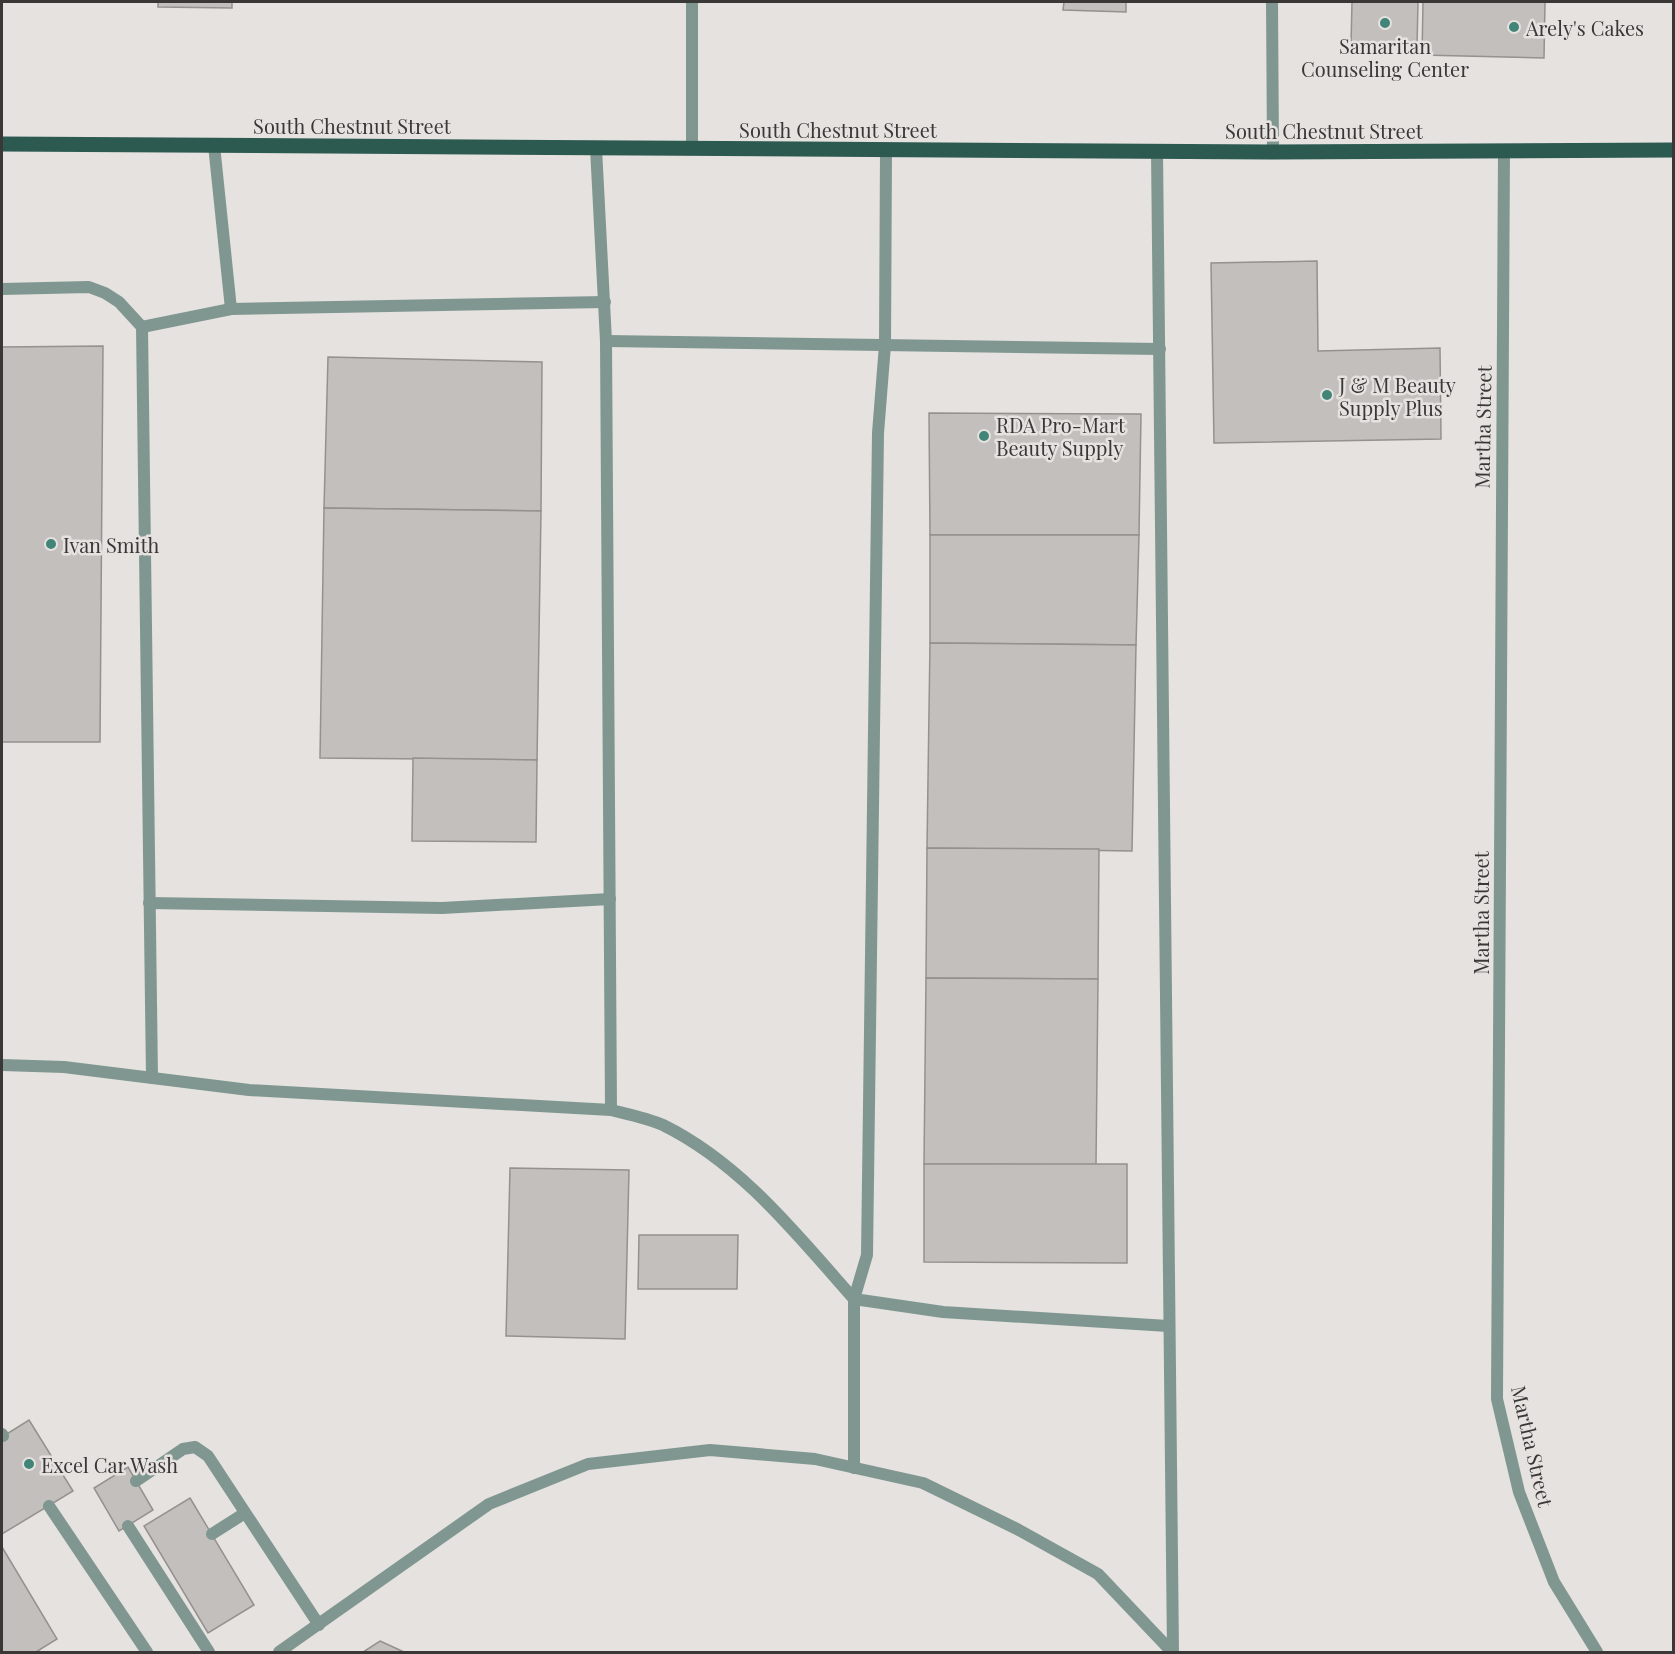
<svg xmlns="http://www.w3.org/2000/svg" width="1675" height="1654" font-family="'Playfair Display',serif">
<style>
.building{fill:#c2bfbd;stroke:#94918f;stroke-width:1.5}
.lines{fill:none;stroke-linecap:round;stroke-linejoin:round}
.service{stroke:#809791;stroke-width:12}
.minor{stroke:#809791;stroke-width:12}
.primary{stroke:#2c5950;stroke-width:15}
.poi-dot{fill:#428578;stroke:#e5e2df;stroke-width:2}
.labels{text-anchor:middle;dominant-baseline:central;stroke-width:5;stroke-linejoin:round;paint-order:stroke}
.poi-label{font-size:20px;fill:#393837;stroke:#e5e2df;text-anchor:start}
.street-label{font-size:20px;fill:#393837;stroke:#e5e2df}
</style>
<rect width="100%" height="100%" fill="#e5e2df"/>
<!-- building -->
<g class="building">
<path d="M158,2H232V8L158,7Z"/>
<path d="M1064,2H1126V12L1063,10Z"/>
<path d="M1352,2H1418L1417,46L1351,45Z"/>
<path d="M1423,2H1545L1544,58L1422,55Z"/>
<path d="M1317,261L1318,351L1440,348L1441,439L1214,443L1211,263Z"/>
<path d="M103,346L100,742H2V347Z"/>
<path d="M328,357L542,362L541,511L324,508Z"/>
<path d="M929,413L1141,414L1139,535H930Z"/>
<path d="M324,508L541,511L537,760L320,758Z"/>
<path d="M930,535H1139L1136,645L930,643Z"/>
<path d="M930,643L1136,645L1132,851L927,848Z"/>
<path d="M413,758L537,760L536,842L412,841Z"/>
<path d="M927,848L1099,849L1098,979L926,978Z"/>
<path d="M926,978L1098,979L1096,1165L924,1164Z"/>
<path d="M924,1164H1127V1263L924,1262Z"/>
<path d="M510,1168L629,1170L625,1339L506,1336Z"/>
<path d="M639,1235H738L737,1289H638Z"/>
<path d="M29,1420L73,1491L2,1534V1437Z"/>
<path d="M128,1467L153,1510L119,1531L94,1488Z"/>
<path d="M190,1498L254,1605L208,1633L144,1526Z"/>
<path d="M2,1547L57,1639L36,1652H2Z"/>
<path d="M380,1641L404,1652H363Z"/>
</g>
<g class="lines">
<!-- service -->
<g class="service">
<path d="M214,145L231,309"/>
<path d="M596,148L606,341L611,1110"/>
<path d="M886,150L885,345L878,433L867,1255L854,1299L943,1312L1168,1326"/>
<path d="M1157,151L1173,1652"/>
<path d="M2,289L89,287L105,293L119,302L142,327L152,1078"/>
<path d="M142,327L231,309L605,302"/>
<path d="M606,341L1160,349"/>
<path d="M149,903L442,908L610,899"/>
<path d="M2,1065L64,1067L249,1090L611,1110C627,1114 647,1118 663,1125C742,1164 797,1235 854,1299V1468"/>
<path d="M2,1434L3,1436"/>
<path d="M136,1481L183,1449L195,1447L208,1456L319,1625"/>
<path d="M49,1506L147,1652"/>
<path d="M128,1526L209,1652"/>
<path d="M212,1534L245,1513"/>
<path d="M279,1652L489,1504L588,1464L710,1450L815,1459L923,1483L1017,1529L1098,1574L1172,1652"/>
</g>
<!-- minor -->
<g class="minor">
<path d="M1272,2L1273,152"/>
<path d="M692,149V2"/>
<path d="M1504,152L1497,1399L1519,1492L1554,1582L1597,1652"/>
</g>
<!-- primary -->
<path class="primary" d="M2,144L1273,152L1674,150"/>
</g>
<!-- markers -->
<g class="poi-dot">
<circle cx="1385" cy="23" r="6"/>
<circle cx="1514" cy="27" r="6"/>
<circle cx="1327" cy="395" r="6"/>
<circle cx="984" cy="436" r="6"/>
<circle cx="51" cy="544" r="6"/>
<circle cx="29" cy="1464" r="6"/>
</g>
<g class="labels">
<!-- poi labels -->
<g class="poi-label">
<text x="1526" y="27">Arely's Cakes</text>
<text x="1385" y="45" text-anchor="middle">Samaritan<tspan x="1385" dy="23">Counseling Center</tspan></text>
<text x="1339" y="384">J &amp; M Beauty<tspan x="1339" dy="23">Supply Plus</tspan></text>
<text x="996" y="424">RDA Pro-Mart<tspan x="996" dy="23">Beauty Supply</tspan></text>
<text x="63" y="544">Ivan Smith</text>
<text x="41" y="1464">Excel Car Wash</text>
</g>
<!-- street labels -->
<g class="street-label">
<text x="352" y="125">South Chestnut Street</text>
<text x="838" y="129">South Chestnut Street</text>
<text x="1324" y="130">South Chestnut Street</text>
<text transform="translate(1482 427) rotate(-89)">Martha Street</text>
<text transform="translate(1480 913) rotate(-90)">Martha Street</text>
<text transform="translate(1533 1446) rotate(77)">Martha Street</text>
</g>
</g>
<!-- border -->
<rect width="1675" height="1654" fill="none" stroke="#393837" stroke-width="6"/>
</svg>
